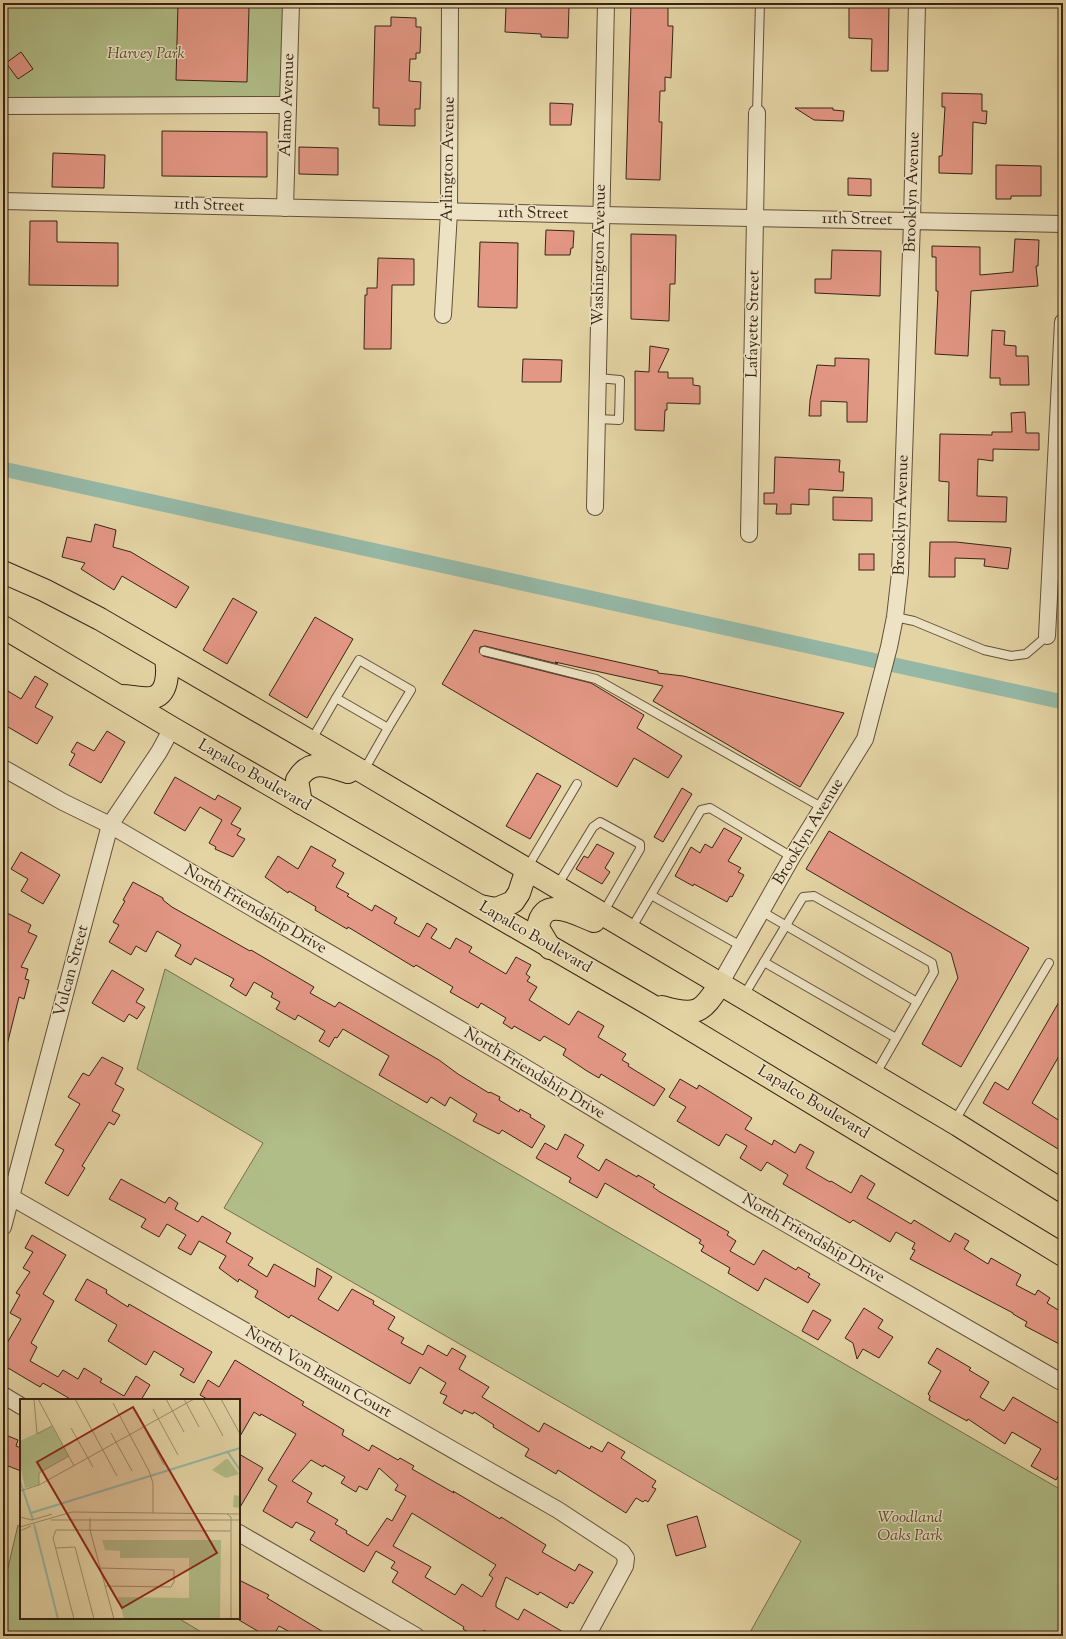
<svg xmlns="http://www.w3.org/2000/svg" width="1066" height="1639" font-family="'Sorts Mill Goudy',serif">
<style>
.green{fill:#b1bd87;stroke:#74704e}
.lines{fill:none;stroke-linecap:round;stroke-linejoin:round}
.canal{stroke:#95b8a6;stroke-width:15}
.building{fill:#e39785;stroke:#382415;fill-rule:evenodd}
.lane-casing{stroke:#635039;stroke-width:10}
.street-casing{stroke:#635039;stroke-width:18}
.primary-casing{stroke:#382415;stroke-width:24}
.lane{stroke:#ede3c4;stroke-width:8}
.street{stroke:#ede3c4;stroke-width:16}
.primary{stroke:#e4d4a4;stroke-width:22}
.labels{text-anchor:middle;dominant-baseline:central;stroke-width:3;stroke-linejoin:round;paint-order:stroke}
.park-label{font-size:16px;font-style:italic;fill:#564a32;stroke:#ede3c4}
.street-label{font-size:16px;fill:#382415;stroke:#ede3c4}
.inset-river{fill:none;stroke:#95b8a6;stroke-width:2}
.inset-road{fill:none;stroke:#9f8e6b;stroke-width:1}
.view{fill:#8f2418;fill-opacity:0.15;stroke:#8f2418;stroke-width:2}
.inset-edge{fill:none;stroke:#382415;stroke-width:2}
</style>
<rect width="100%" height="100%" fill="#e4d4a4"/>
<filter id="stains"><feTurbulence type="fractalNoise" baseFrequency=".005" numOctaves="4"/><feColorMatrix values="0 0 0 0 .2 0 0 0 0 .09 0 0 0 0 .02 0 0 0 .5 -.17"/></filter>
<radialGradient id="worn" r=".72"><stop offset=".6" stop-color="#630" stop-opacity="0"/><stop offset="1" stop-color="#630" stop-opacity=".3"/></radialGradient>
<!-- green -->
<g class="green">
<path d="M3,3H291L288,105L3,106Z"/>
<path d="M165,969L1063,1491V1636H748L801,1541L224,1208L263,1143L137,1069Z"/>
<path d="M18,1525L21,1527V1618H178L208,1636H3V1589Z"/>
</g>
<g class="lines">
<!-- canal -->
<path class="canal" d="M3,469L1063,702"/>
</g>
<!-- building -->
<g class="building">
<path d="M631,3L668,4V26H673L671,78L665,77V91H660L659,122H662L660,180L626,179Z"/>
<path d="M849,3H889L888,71H871L872,39L849,38Z"/>
<path d="M178,4L249,7L247,82L176,80Z"/>
<path d="M526,5L569,7L568,38L541,37V34L505,32L506,7H526Z"/>
<path d="M391,17L416,18V27H421L420,53H416V59H410L409,81L421,82L420,109H415V126L379,125V108H373L375,26H391Z"/>
<path d="M21,52L33,69L18,79L6,63Z"/>
<path d="M942,93L982,94V111H987L986,124L973,122L972,174L939,173V156H942L945,107H942Z"/>
<path d="M550,103L573,104L571,125H550Z"/>
<path d="M795,108H833V110L844,111L843,121L814,120Z"/>
<path d="M162,131L267,132V177L162,176Z"/>
<path d="M299,147L338,148V175L299,174Z"/>
<path d="M53,153L105,155L104,188L52,187Z"/>
<path d="M996,165L1041,166V196H1011V199H996Z"/>
<path d="M848,178L871,179V196L848,195Z"/>
<path d="M30,221H57V242L118,243V286L29,285Z"/>
<path d="M546,230L574,231L573,248H571L570,255H545Z"/>
<path d="M631,234L676,235L675,284H670L669,321L631,319Z"/>
<path d="M1015,239L1039,240L1038,266H1036L1038,286L971,291L968,356L935,354L938,291H936V257H932V246L980,247V275L1013,272Z"/>
<path d="M480,242L518,243L517,308L478,307Z"/>
<path d="M832,250L881,251L880,296L815,293V279H831Z"/>
<path d="M378,258L414,259V285H392L391,349H364L365,295H367V288H377Z"/>
<path d="M992,330L1005,331L1004,345L1016,346V356H1028L1029,385H1000V378H990Z"/>
<path d="M650,346L669,349L658,372H668V378H693V385L700,386V404L667,403V410H665L664,431L635,430V371L649,372Z"/>
<path d="M835,358L869,359L867,422H847V402L821,401V416H809L810,400L817,365L835,366Z"/>
<path d="M523,359L562,360L561,382H522Z"/>
<path d="M1025,412L1026,433H1039V450L993,449V461L978,459L977,496L1007,497L1006,522L948,521L949,482L939,481L940,434L992,435V432H1012L1011,413Z"/>
<path d="M775,457L840,460L839,472H844L843,491L809,489V505L791,504V514H776L777,504H764V493H774Z"/>
<path d="M833,497L872,498V521L833,520Z"/>
<path d="M95,524L116,530L113,547L131,552L189,587L176,608L122,576L114,590L81,569L85,563L62,557L67,537L91,542Z"/>
<path d="M930,542H956L1011,548L1008,569L984,566L985,559L955,558V577H929Z"/>
<rect x="859" y="554" width="15" height="16"/>
<path d="M233,598L257,612L227,664L203,650Z"/>
<path d="M315,617L353,639L307,718L269,695Z"/>
<path d="M474,630L658,671V673L683,676L844,713L800,787L653,701L663,686L555,662L558,664L485,646L480,647L479,652L483,656L591,683L644,715L637,728L682,756L668,778L634,758L617,787L442,684Z"/>
<path d="M35,676L48,684L35,707L53,717L37,744L3,724V688L21,699Z"/>
<path d="M107,731L125,742L101,783L69,765L75,754L71,752L77,742L94,751Z"/>
<path d="M537,773L561,786L530,839L506,826Z"/>
<path d="M175,777L215,800L218,795L241,808L231,824L241,829L237,835L245,839L233,857L215,849L216,847L209,843L222,820L200,807L185,831L154,813Z"/>
<path d="M682,788L692,794L663,842L654,837Z"/>
<path d="M724,828L742,838L728,861L741,868L738,872L744,875L732,897L730,896L727,902L694,884L693,886L675,876L691,847L700,853L705,844L712,848Z"/>
<path d="M829,831L1029,948L961,1067L922,1044L958,978L951,953L806,869Z"/>
<path d="M597,844L614,853L605,868L610,872L602,884L576,869L584,856L588,858Z"/>
<path d="M311,846L336,860L332,866L344,873L336,887L349,894L347,896L372,911L375,905L397,918L394,923L419,937L427,923L437,929L431,938L450,949L456,938L472,947L469,952L506,974L516,957L531,965L526,974L530,977L527,981L537,987L529,1000L569,1025L578,1011L604,1026L598,1037L626,1054L622,1060L629,1064L628,1066L665,1089L654,1106L601,1074L599,1078L587,1071L563,1055L566,1049L544,1036L540,1041L514,1026L512,1029L503,1023L506,1018L481,1003L478,1008L450,992L453,987L416,965L414,967L348,927L347,929L315,910L316,907L289,891L288,893L265,877L278,856L298,869Z"/>
<path d="M21,852L60,875L43,904L21,891L28,879L11,869Z"/>
<path d="M133,882L163,898V900L172,907L250,951L251,950L314,987L310,993L335,1007L339,1002L439,1060L458,1074L489,1093L490,1092L500,1097L499,1100L519,1112L520,1109L531,1115L530,1117L545,1126L532,1148L502,1130L499,1134L473,1121L477,1114L450,1097L445,1106L431,1097L427,1103L379,1075L389,1056L343,1029L337,1038L335,1037L329,1047L319,1041L325,1031L298,1015L295,1020L276,1009L280,1002L271,997L273,993L254,982L246,996L230,986L234,979L195,958L191,965L175,956L181,945L157,931L146,952L136,946L131,955L109,942L119,925L113,922L125,901L123,900Z"/>
<path d="M3,911L31,925L28,932L37,936L21,967L28,969L25,979L29,980L24,999L19,997L7,1045L3,1044Z"/>
<path d="M112,970L144,989L136,1002L145,1007L137,1019L129,1014L124,1022L92,1003Z"/>
<path d="M1063,995V1049L1032,1103L1063,1123V1152L983,1103L995,1082L1008,1090Z"/>
<path d="M102,1057L123,1068L115,1084L124,1089L112,1111L120,1115L114,1125L109,1122L82,1166L85,1168L68,1196L45,1183L64,1150L55,1145L80,1104L68,1097L83,1073L89,1076Z"/>
<path d="M680,1079L697,1089L699,1085L752,1118L745,1129L772,1145L774,1140L795,1153L800,1144L814,1152L806,1168L830,1182L831,1181L851,1193L861,1175L875,1184L867,1198L911,1224L914,1220L950,1242L955,1233L969,1241L964,1249L988,1264L991,1258L1021,1275L1016,1285L1035,1295L1038,1290L1050,1298L1047,1303L1063,1313V1346L1025,1326L1027,1322L1013,1314V1313L910,1259L915,1250L912,1249L915,1243L896,1232L890,1242L853,1220L850,1223L783,1184L788,1175L767,1162L761,1171L740,1158L747,1146L726,1134L719,1146L677,1121L686,1107L669,1097Z"/>
<path d="M565,1134L584,1145L577,1157L599,1171L606,1159L637,1177L638,1175L655,1185L653,1187L660,1192L729,1232L727,1235L736,1241L730,1251L754,1265L763,1250L796,1270L798,1267L810,1274L808,1277L820,1284L808,1303L765,1278L758,1291L728,1273L730,1268L701,1251L704,1246L699,1243L701,1240L605,1183L597,1198L569,1182L571,1178L536,1158L545,1143L557,1150Z"/>
<path d="M121,1179L165,1203L169,1197L178,1203L175,1209L198,1222L202,1216L231,1233L226,1242L253,1258L248,1265L267,1277L274,1264L315,1287L317,1268L332,1277L318,1299L338,1311L352,1289L374,1301L373,1304L395,1317L388,1329L404,1338L401,1343L423,1355L428,1345L447,1356L452,1348L466,1356L459,1369L489,1387L482,1397L539,1432L544,1423L590,1449L591,1446L602,1452L608,1442L625,1452L621,1458L656,1481L652,1487L656,1489L648,1502L645,1500L643,1502L636,1498L626,1513L558,1470L556,1474L536,1462L525,1456L529,1449L493,1427L494,1425L474,1412L473,1414L464,1410L462,1414L443,1403L447,1396L440,1393L446,1383L420,1367L410,1384L291,1315L289,1318L255,1297L258,1291L239,1279L238,1282L219,1268L226,1256L199,1241L191,1255L178,1248L186,1235L167,1224L159,1237L141,1227L146,1219L109,1199Z"/>
<path d="M32,1235L66,1255L43,1294L54,1301L31,1343L37,1347L30,1361L58,1377L63,1370L78,1379L84,1368L102,1379L100,1382L124,1396L136,1376L150,1385L141,1400H72L43,1383L40,1387L3,1365V1350L21,1319L10,1313L20,1295L16,1293L30,1272L23,1268L33,1252L25,1248Z"/>
<path d="M87,1279L107,1290L106,1293L128,1307L129,1304L212,1352L194,1383L180,1375L184,1369L154,1351L146,1365L108,1341L117,1325L75,1300Z"/>
<path d="M864,1308L883,1320L878,1328L893,1337L879,1358L863,1349L857,1359L853,1343L845,1338Z"/>
<path d="M813,1310L831,1320L818,1340L802,1331Z"/>
<path d="M937,1348L971,1368L969,1370L989,1382L980,1397L1004,1411L1013,1397L1063,1426V1468L1056,1480L1031,1466L1041,1449L1012,1432L1005,1444L968,1419L967,1421L929,1400L930,1396L928,1394L941,1371L928,1363Z"/>
<path d="M235,1360L304,1402L302,1405L344,1430L342,1435L369,1451L372,1445L398,1460L400,1458L414,1466L412,1469L454,1493L453,1491L500,1519L501,1517L546,1545L542,1552L575,1571L579,1564L593,1572L573,1604L570,1602L567,1608L540,1592L538,1595L506,1577L496,1603V1607L518,1620L524,1609L570,1636H494L484,1630L481,1636H475L463,1629L464,1627L392,1582L398,1572L391,1568L395,1562L376,1551L364,1572L310,1540L315,1532L296,1522L292,1528L263,1511L277,1486L268,1480L296,1434L261,1414L260,1416L254,1412L239,1438V1400H209L200,1395L208,1380L219,1387ZM311,1460L323,1467L324,1465L345,1477L341,1483L356,1492L359,1486L367,1490L379,1468L398,1485L395,1490L406,1496L392,1521L387,1518L368,1546L346,1533L347,1531L335,1524L338,1520L307,1502L312,1493L292,1481ZM412,1513L496,1565L489,1575L493,1578L482,1597L462,1584L455,1595L425,1577L431,1567L393,1546Z"/>
<path d="M3,1434L18,1440L16,1446L21,1448V1471L3,1464Z"/>
<path d="M239,1454L263,1468L239,1509Z"/>
<path d="M697,1516L706,1547L676,1556L667,1525Z"/>
<path d="M239,1580L269,1595L267,1598L330,1636H297L279,1626L273,1636H266L239,1620Z"/>
</g>
<g class="lines">
<defs>
<g id="lane">
<path d="M757,113L760,3"/>
<path d="M597,419L619,420L620,380L598,378"/>
<path d="M895,617L914,621L984,650L1011,656L1026,654L1047,636"/>
<path d="M484,651L596,679L823,808"/>
<path d="M336,698L359,660L411,690L388,728"/>
<path d="M311,741L336,698L388,728L363,772"/>
<path d="M527,868L577,784"/>
<path d="M557,886L593,827L600,822L640,844V849L603,913"/>
<path d="M651,895L741,946"/>
<path d="M761,911L917,1002L875,1075"/>
<path d="M631,929L701,810L710,808L792,857"/>
<path d="M764,962L896,1038"/>
<path d="M743,997L803,897L814,896L932,963L934,972L917,1002"/>
<path d="M954,1122L1049,963"/>
</g>
<g id="street">
<path d="M3,106L288,105"/>
<path d="M3,201L601,215L1063,224"/>
<path d="M285,208L291,3"/>
<path d="M443,315L449,212L450,3"/>
<path d="M595,507L606,3"/>
<path d="M749,534L757,113"/>
<path d="M1047,636L1063,322"/>
<path d="M3,768L63,802L110,825L506,1056L750,1203L1063,1383"/>
<path d="M720,984L792,857L865,739L889,647L895,617L900,573L912,221L917,3"/>
<path d="M11,1197L558,1510L622,1552L626,1558L625,1566L587,1636"/>
<path d="M3,1227L110,825L159,752L172,728"/>
<path d="M3,1395L21,1406"/>
<path d="M239,1533L416,1636"/>
</g>
<g id="primary">
<path d="M3,572L44,590L100,619L363,772L958,1125L1063,1191"/>
<path d="M3,627L172,728L649,1004L1063,1255"/>
<path d="M122,696C131,696 142,699 151,698C169,695 168,671 166,658"/>
<path d="M301,803L297,780C310,758 327,765 348,772"/>
<path d="M480,906L496,909L513,902L519,893L527,869"/>
<path d="M550,948L538,928C542,894 576,914 594,921"/>
<path d="M662,1007C696,1017 702,1013 720,984"/>
</g>
</defs>
<!-- lane casing -->
<use href="#lane" class="lane-casing"/>
<!-- street casing -->
<use href="#street" class="street-casing"/>
<!-- primary casing -->
<use href="#primary" class="primary-casing"/>
<!-- lane -->
<use href="#lane" class="lane"/>
<!-- street -->
<use href="#street" class="street"/>
<!-- primary -->
<use href="#primary" class="primary"/>
</g>
<g class="labels">
<!-- park labels -->
<g class="park-label">
<text x="146" y="54">Harvey Park</text>
<text x="910" y="1518">Woodland<tspan x="910" dy="18">Oaks Park</tspan></text>
</g>
<!-- street labels -->
<g class="street-label">
<text transform="translate(288 105) rotate(-88)">Alamo Avenue</text>
<text transform="translate(449 159) rotate(-89)">Arlington Avenue</text>
<text transform="translate(913 192) rotate(-88)">Brooklyn Avenue</text>
<text transform="translate(209 206) rotate(2)">11th Street</text>
<text transform="translate(533 214) rotate(1)">11th Street</text>
<text transform="translate(857 220) rotate(1)">11th Street</text>
<text transform="translate(600 255) rotate(-89)">Washington Avenue</text>
<text transform="translate(754 324) rotate(-89)">Lafayette Street</text>
<text transform="translate(902 515) rotate(-88)">Brooklyn Avenue</text>
<text transform="translate(254 776) rotate(30)">Lapalco Boulevard</text>
<text transform="translate(809 832) rotate(-59)">Brooklyn Avenue</text>
<text transform="translate(255 910) rotate(30)">North Friendship Drive</text>
<text transform="translate(535 938) rotate(30)">Lapalco Boulevard</text>
<text transform="translate(72 971) rotate(-75)">Vulcan Street</text>
<text transform="translate(534 1074) rotate(31)">North Friendship Drive</text>
<text transform="translate(813 1103) rotate(31)">Lapalco Boulevard</text>
<text transform="translate(813 1239) rotate(30)">North Friendship Drive</text>
<text transform="translate(318 1373) rotate(30)">North Von Braun Court</text>
</g>
</g>
<!-- overview -->
<g transform="translate(20 1399)">
<rect width="220" height="220" fill="#e4d4a4"/>
<path d="M32,27L49,57L19,74V86L5,89L0,65V42ZM206,60H208L219,75L206,79L192,71ZM214,96L220,97V109L213,108ZM82,141H201L200,220H104L98,198L169,199V159H100V152L85,151Z" fill="#b1bd87"/>
<path class="inset-river" d="M207,52L220,71M0,82L13,121M11,114L220,49M14,125L38,220"/>
<path class="inset-road" d="M14,0L17,35L32,27M18,0L54,67M55,0L97,77M146,0L164,33M164,0L179,28M183,0L203,37M201,0L220,35M93,4L129,72L133,84V114M133,10L158,56M115,11L144,66M51,29L73,68M91,34L112,72M19,86V74L49,57M0,92L19,86L174,0M207,115L211,118V220M0,118L12,121L32,115M70,119V131L94,220M31,121H220M0,128L52,113L220,115M0,132L11,127M36,149L55,148L74,220M80,169L154,171V183L151,188L85,187M54,220L33,139L36,131L210,132"/>
<path class="view" d="M113,8L197,154L102,209L17,63Z"/>
<rect width="220" height="220" class="inset-edge"/>
</g>
<!-- margin -->
<rect width="1066" height="1639" fill="none" stroke="#e4d4a4" stroke-width="16"/>
<rect x="4" y="4" width="1058" height="1631" fill="none" stroke="#382415" stroke-width="2"/>
<rect x="8" y="8" width="1050" height="1623" fill="none" stroke="#382415"/>
<rect width="100%" height="100%" filter="url(#stains)"/>
<rect width="100%" height="100%" fill="url(#worn)"/>
</svg>
